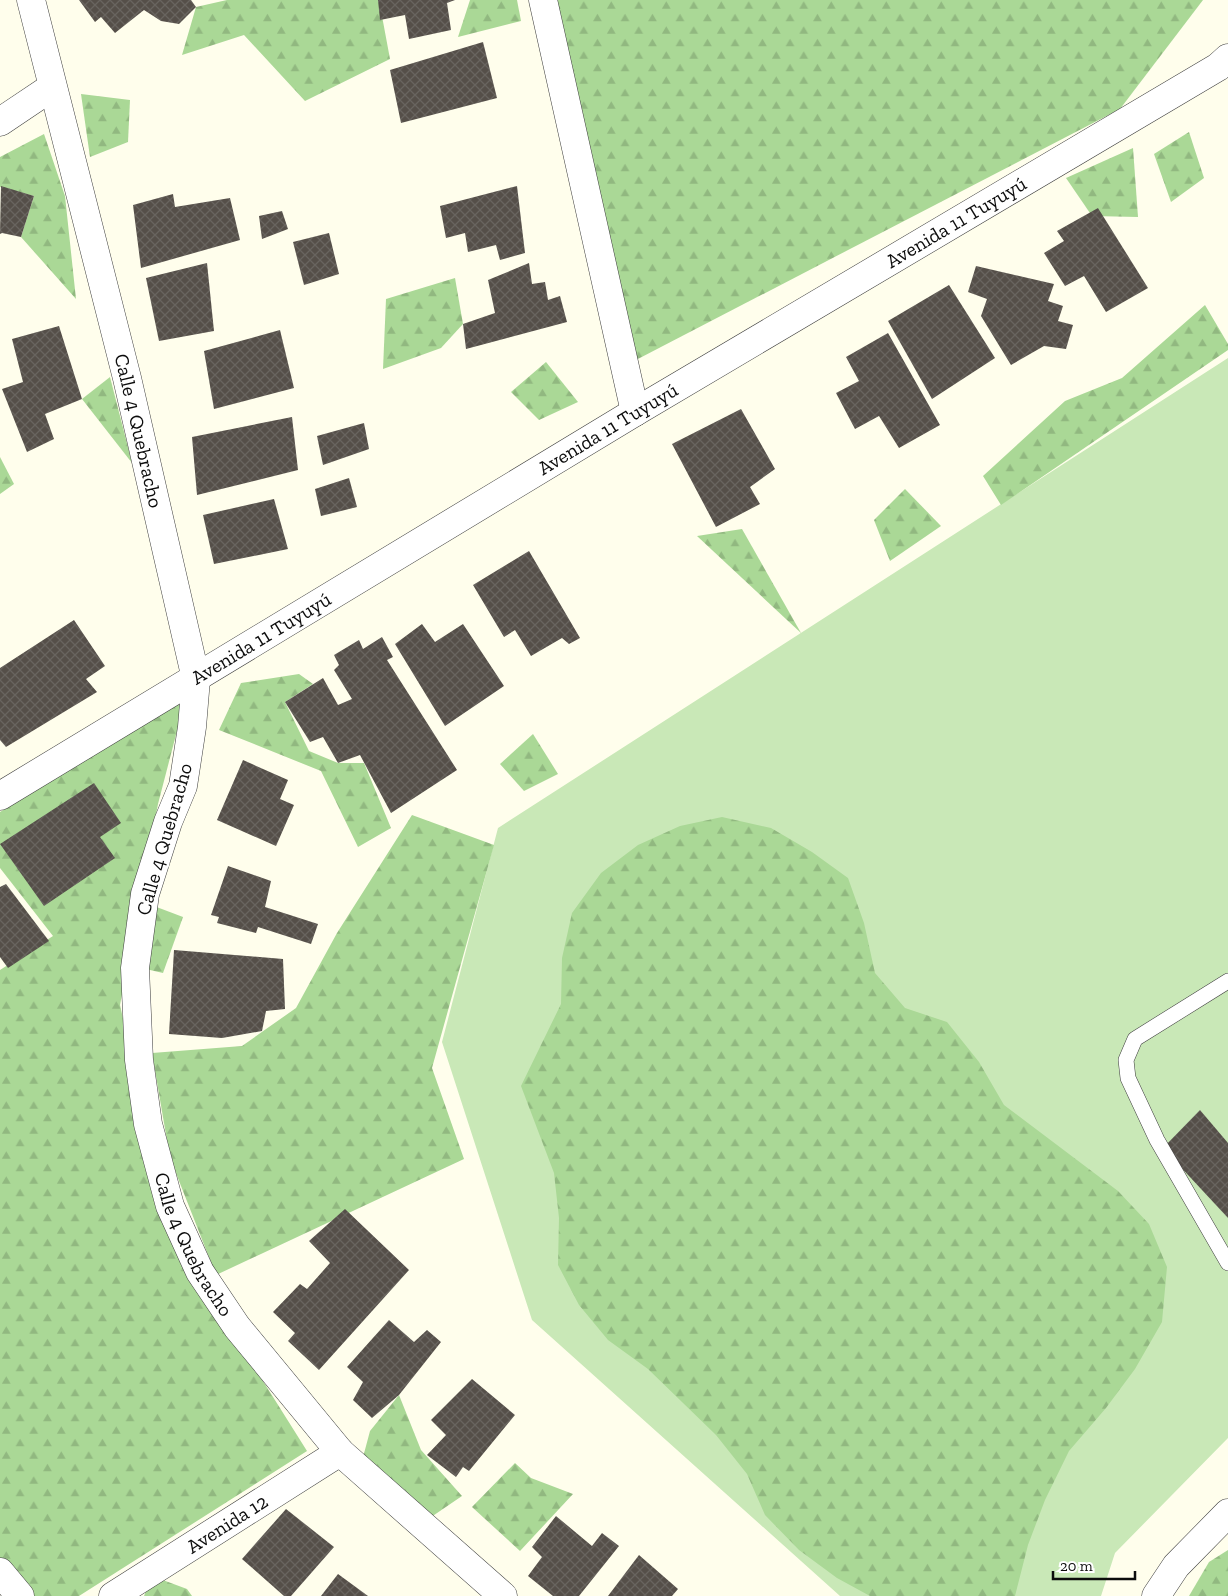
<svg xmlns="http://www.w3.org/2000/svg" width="1228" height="1596" font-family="'Zilla Slab',serif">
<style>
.grass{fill:#c9e8b7}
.forest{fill:url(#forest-firs)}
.building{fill:url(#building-cross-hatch)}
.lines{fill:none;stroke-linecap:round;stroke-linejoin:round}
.lane-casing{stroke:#3f3f3f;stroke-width:16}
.street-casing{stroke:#3f3f3f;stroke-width:29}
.lane{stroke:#fff;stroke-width:15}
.street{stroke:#fff;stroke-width:28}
.labels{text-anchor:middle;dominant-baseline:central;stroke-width:5;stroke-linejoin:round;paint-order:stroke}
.street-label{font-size:20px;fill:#0c0c0c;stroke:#fff}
</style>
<defs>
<pattern id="forest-firs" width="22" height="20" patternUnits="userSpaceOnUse" patternTransform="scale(1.25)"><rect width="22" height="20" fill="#aad896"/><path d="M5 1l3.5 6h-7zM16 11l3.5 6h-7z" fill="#91b880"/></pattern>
<pattern id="building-cross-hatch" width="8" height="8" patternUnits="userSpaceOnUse" patternTransform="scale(1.25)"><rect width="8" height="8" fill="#554f49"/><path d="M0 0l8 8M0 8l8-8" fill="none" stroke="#68645f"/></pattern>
</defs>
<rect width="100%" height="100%" fill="#fffeec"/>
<!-- grass -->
<path class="grass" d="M1228,358V1438L1115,1553L1101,1596H840L532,1320L442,1042L498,828Z"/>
<!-- forest -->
<g class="forest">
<path d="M227,0H379L390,59L305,101L244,35L182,55L196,7Z"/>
<path d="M470,0H517L521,21L458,37Z"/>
<path d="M548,0H1203L1120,109L634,361Z"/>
<path d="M81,94L130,100L128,142L90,157Z"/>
<path d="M1189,132L1204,178L1171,202L1154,154Z"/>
<path d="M44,134L65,196L76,299L21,237L34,196L0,187V157Z"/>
<path d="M1133,148L1138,217L1092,216L1066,178Z"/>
<path d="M455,278L463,324L441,348L383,369L386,299Z"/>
<path d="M1205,305L1228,344V350L1001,505L983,476L1065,401L1122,378Z"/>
<path d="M546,362L578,402L539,420L511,392Z"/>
<path d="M110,377L132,463L82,399Z"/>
<path d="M0,457L14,484L0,494Z"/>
<path d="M905,489L941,526L890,561L874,520Z"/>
<path d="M742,529L801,633L697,536Z"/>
<path d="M299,674L313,684L285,702L309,751L338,763H364L391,828L358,847L321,771L219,730L241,683Z"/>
<path d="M185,700L158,804L120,1005L171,1235L307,1451L79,1596H28L0,1562V970L53,936L0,868V812Z"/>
<path d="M533,734L558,774L524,791L500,764Z"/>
<path d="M412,815L494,845L432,1068L464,1159L216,1275L170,1158L152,1053L242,1046L296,1008L337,933Z"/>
<path d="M722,817L771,828L812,852L848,878L864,923L875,973L905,1008L947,1022L979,1062L1004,1105L1118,1191L1149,1224L1167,1267L1162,1322L1135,1369L1106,1408L1069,1451L1045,1500L1028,1545L1015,1596H870L837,1578L799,1550L765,1515L747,1474L716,1435L648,1369L608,1340L579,1305L558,1265L559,1218L554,1173L521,1086L561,1004L562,958L572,913L601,873L638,845L680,826Z"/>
<path d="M146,903L183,917L163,973L137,967Z"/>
<path d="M399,1395L421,1450L462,1496L418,1526L362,1461L370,1431Z"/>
<path d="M515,1463L531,1478L573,1494L520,1551L472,1507Z"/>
<path d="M1228,1550V1596H1189L1209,1562Z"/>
<path d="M152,1576L187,1589L192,1596H144Z"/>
</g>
<!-- building -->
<g class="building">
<path d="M79,0H191L196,7L179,24L161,21L144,10L115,33L101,17L95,22Z"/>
<path d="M378,0H455L447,3L451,30L409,39L405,15L380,20Z"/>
<path d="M483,42L497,98L401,123L390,70Z"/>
<path d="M1,186L34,196L21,237L2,233L0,234Z"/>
<path d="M517,186L525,253L500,260L496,245L468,252L465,233L446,238L440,206Z"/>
<path d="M173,194L175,207L230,198L240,240L141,268L133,205Z"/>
<path d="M1098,208L1148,288L1106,312L1084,276L1065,286L1044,253L1064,241L1057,231Z"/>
<path d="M282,211L288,229L262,239L259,216Z"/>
<path d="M329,233L339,274L304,285L293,242Z"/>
<path d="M207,263L214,331L159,341L146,278Z"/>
<path d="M529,263L532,284L545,282L548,300L560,296L567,322L466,349L463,324L495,313L488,280Z"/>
<path d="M976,266L1054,284L1048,301L1063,306L1058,321L1073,325L1066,349L1044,346L1011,365L981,316L987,299L968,292Z"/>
<path d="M949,285L995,358L932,399L888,321Z"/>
<path d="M59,326L82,399L45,414L54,439L27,452L2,389L23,382L12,339Z"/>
<path d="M280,330L294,388L214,409L204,351Z"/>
<path d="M888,333L940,425L899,448L879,416L855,429L836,393L859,381L846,357Z"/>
<path d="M741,409L775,469L750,487L760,504L716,527L672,444Z"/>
<path d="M292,417L298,470L197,495L192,437Z"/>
<path d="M364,423L369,449L323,465L317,436Z"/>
<path d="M349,478L357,507L321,516L315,489Z"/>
<path d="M274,499L288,549L214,564L203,515Z"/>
<path d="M529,551L580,638L569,644L562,638L531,656L515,630L504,637L473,585Z"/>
<path d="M74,620L105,666L86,679L97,692L6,747L0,740V668Z"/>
<path d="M422,624L435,642L463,624L504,686L445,726L395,644Z"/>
<path d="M382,637L393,657L387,660L457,770L391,813L360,755L338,763L323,737L310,742L285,702L323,678L338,705L352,699L334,670L339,665L334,655L359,640L363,649Z"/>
<path d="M243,760L288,780L280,799L294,805L276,846L217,820Z"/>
<path d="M94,783L121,823L100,837L115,858L44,906L0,844Z"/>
<path d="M228,866L271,881L265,907L318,924L311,944L258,927L256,933L217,923L219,917L211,915Z"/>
<path d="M6,884L49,941L8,968L0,957V887Z"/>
<path d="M174,950L283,959L285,1009L266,1011L262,1031L222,1038L169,1034Z"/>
<path d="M1200,1110L1228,1143V1218L1163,1148Z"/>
<path d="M345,1209L409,1270L319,1370L288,1341L295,1333L273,1312L300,1284L307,1289L330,1263L309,1241Z"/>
<path d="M389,1320L414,1342L427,1330L441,1342L399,1395L372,1418L353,1400L363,1382L347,1367Z"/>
<path d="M472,1379L515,1415L469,1471L463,1467L456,1477L427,1455L446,1435L431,1420Z"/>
<path d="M286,1509L334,1547L291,1596H284L242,1559Z"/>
<path d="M556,1516L592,1546L602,1533L619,1546L579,1596H553L528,1576L542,1557L532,1547Z"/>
<path d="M639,1555L678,1589L672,1596H608Z"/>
<path d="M338,1574L368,1596H321Z"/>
</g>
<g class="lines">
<defs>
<path id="lane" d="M1228,981L1135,1039L1126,1060L1128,1078L1157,1140L1228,1263"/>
<g id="street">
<path id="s1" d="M31,0L127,378L196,679L192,727L183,786L168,822L145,894L135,968L139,1060L148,1124L170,1206L200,1272L237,1327L340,1452L503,1596"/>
<path d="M543,0L635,412"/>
<path d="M0,122L52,87"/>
<path id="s2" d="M0,796L635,412L1218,67L1228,58"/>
<path d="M0,1572L20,1596"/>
<path id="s3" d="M113,1596L340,1452"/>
<path d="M1156,1596L1176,1566L1228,1513"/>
</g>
</defs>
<!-- lane casing -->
<use href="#lane" class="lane-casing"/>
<!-- street casing -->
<use href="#street" class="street-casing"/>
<!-- lane -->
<use href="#lane" class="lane"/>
<!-- street -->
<use href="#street" class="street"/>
</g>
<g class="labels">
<!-- street labels -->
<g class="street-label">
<text stroke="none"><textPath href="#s2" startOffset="1115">Avenida 11 Tuyuyú</textPath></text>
<text stroke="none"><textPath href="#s2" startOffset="710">Avenida 11 Tuyuyú</textPath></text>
<text stroke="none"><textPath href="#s1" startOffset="444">Calle 4 Quebracho</textPath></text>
<text stroke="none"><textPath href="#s2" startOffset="305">Avenida 11 Tuyuyú</textPath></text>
<text transform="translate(164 839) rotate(-74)">Calle 4 Quebracho</text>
<text stroke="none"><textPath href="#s1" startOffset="1282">Calle 4 Quebracho</textPath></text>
<text stroke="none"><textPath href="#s3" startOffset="135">Avenida 12</textPath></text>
</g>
</g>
<!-- scale -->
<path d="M1053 1571v8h82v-8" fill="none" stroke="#0c0c0c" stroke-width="2.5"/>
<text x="1060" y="1571" font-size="15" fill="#0c0c0c" stroke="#ffffff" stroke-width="4" paint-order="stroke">20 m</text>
</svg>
